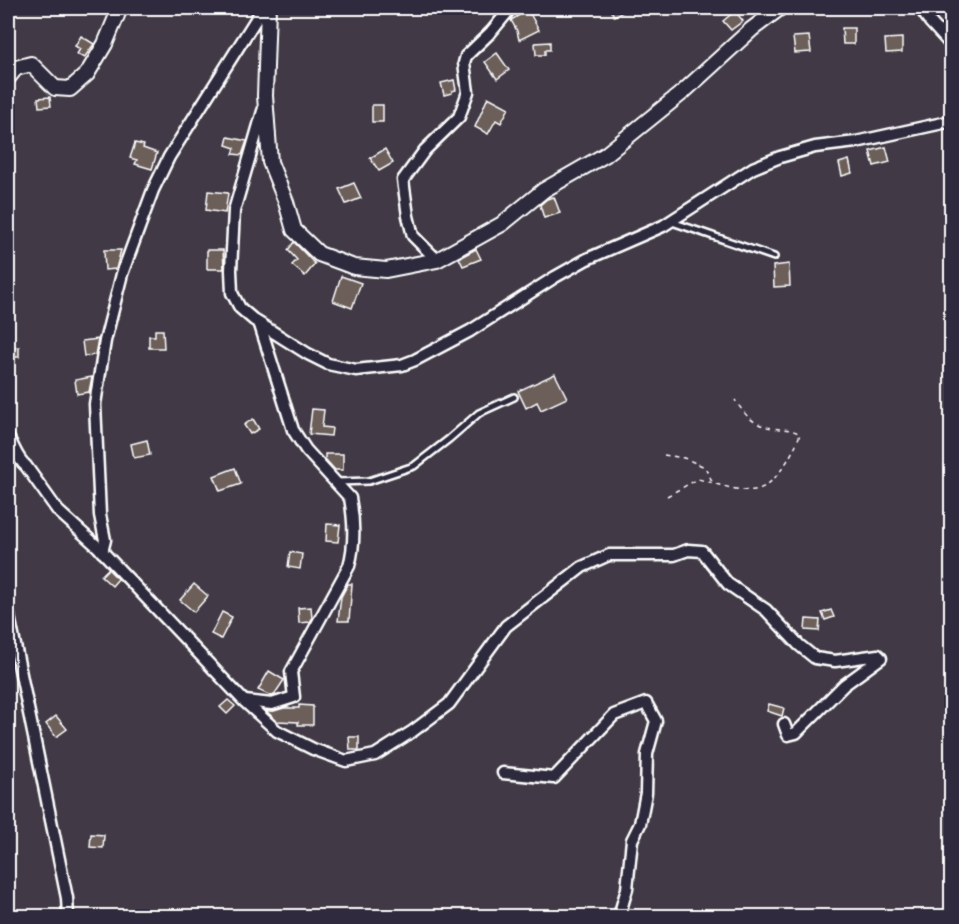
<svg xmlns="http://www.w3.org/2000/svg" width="959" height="924" font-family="Mynerve,sans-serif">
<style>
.building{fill:#6c5e5a;stroke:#fff;stroke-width:1.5}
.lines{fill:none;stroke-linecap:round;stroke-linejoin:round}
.service-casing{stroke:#fff;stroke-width:10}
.minor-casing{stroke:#fff;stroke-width:15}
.tertiary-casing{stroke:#fff;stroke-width:18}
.path{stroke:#fff;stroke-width:1.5;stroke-dasharray:4.5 4.5;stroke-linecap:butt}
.service{stroke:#2f2a3d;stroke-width:5}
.minor{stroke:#2f2a3d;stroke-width:10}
.tertiary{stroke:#2f2a3d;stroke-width:14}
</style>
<rect width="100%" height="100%" fill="#413a46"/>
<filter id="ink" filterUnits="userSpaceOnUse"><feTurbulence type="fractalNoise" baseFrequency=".0167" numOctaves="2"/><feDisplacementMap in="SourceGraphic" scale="12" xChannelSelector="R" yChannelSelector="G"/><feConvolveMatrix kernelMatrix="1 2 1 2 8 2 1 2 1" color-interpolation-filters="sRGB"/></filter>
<g filter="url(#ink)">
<!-- building -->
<g class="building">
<path d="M610,8H631L614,16Z"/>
<path d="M528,10L539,30L519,40L517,31L511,20Z"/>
<path d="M735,11L743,21L731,30L723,21Z"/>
<path d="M842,28H854V44H843Z"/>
<path d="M81,36L94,44L84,58L77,54L80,49L75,46Z"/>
<path d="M809,36L811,52L795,53L793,37Z"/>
<path d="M902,38V52L886,53L885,39Z"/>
<path d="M550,42V50H545V55H536L535,43Z"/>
<path d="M497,53L509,70L497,79L485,62Z"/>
<path d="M454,80L456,90L452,91V93L444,95L441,83Z"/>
<path d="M50,97L51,106L39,107L38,98Z"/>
<path d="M488,97L509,108L501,123L496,120L488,134L475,127Z"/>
<rect x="372" y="105" width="11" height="17"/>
<path d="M228,137L247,141L242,155L233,154L235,148L226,145Z"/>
<path d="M135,143L144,145L143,148L157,153L152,169L135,164L137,160L130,158Z"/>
<path d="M886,147L890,162L874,166L870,151Z"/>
<path d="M385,149L393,163L379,171L370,158Z"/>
<path d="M849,160L852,173L842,176L839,163Z"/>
<path d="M354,183L361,198L346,204L339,189Z"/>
<path d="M208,191L228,193L225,213L206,210Z"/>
<path d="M554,197L560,213L544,218L540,205L547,199Z"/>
<path d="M294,242L315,264L305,276L292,265L297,260L288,250Z"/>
<path d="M476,249L481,259L463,266L459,258Z"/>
<path d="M104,250H121L116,269L105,270Z"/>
<path d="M207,250H223L224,269H207Z"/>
<path d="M789,264L790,286L774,287L773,266Z"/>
<path d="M341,276L361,283L352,308L333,301Z"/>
<path d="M155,330H163L164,348H149V336H155Z"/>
<path d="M98,339L95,355L84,356L82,341Z"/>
<path d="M19,347V357H8V348Z"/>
<path d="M555,374L567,398L541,410L537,402L526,408L518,391Z"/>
<path d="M92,377L89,392L77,394L75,380Z"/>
<path d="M312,409L324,410L322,427L332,428L331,436L309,434Z"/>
<path d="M253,419L259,429L250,434L244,425Z"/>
<path d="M147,440L150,455L134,458L131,444Z"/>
<path d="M325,454H343V470H335L325,459Z"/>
<path d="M235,468L241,484L220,491L214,476Z"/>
<path d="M327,524L340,525L338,542L326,541Z"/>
<path d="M290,552L302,554L300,569L288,567Z"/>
<path d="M108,569L118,579L112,586L101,576Z"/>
<path d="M194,584L208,596L194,612L180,600Z"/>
<path d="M348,584H352L349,621H338L341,597Z"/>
<path d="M311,607L312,619L310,622L299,623L298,608Z"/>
<path d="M831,610L834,617L825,620L822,613Z"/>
<path d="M222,612L232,617L221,639L211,634Z"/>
<path d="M806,619L820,620L819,631L805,630Z"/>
<path d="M269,671L284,680L274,695L271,696L258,690Z"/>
<path d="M228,700L235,706L227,714L220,707Z"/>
<path d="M769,704L784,708L782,716L767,711Z"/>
<path d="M299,705L313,706V725H298V722L277,721L266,711H274L284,708H299Z"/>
<path d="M56,716L67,729L56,737L46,724Z"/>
<path d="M349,737H359V750H350Z"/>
<path d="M91,834L104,835L103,848L90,847Z"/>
</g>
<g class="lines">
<defs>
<g id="service">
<path d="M672,222L774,257"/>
<path d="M337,482L369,481L414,466L449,439L479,413L514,397"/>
</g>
<g id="minor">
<path d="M920,8L930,22L952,46"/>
<path d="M263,111L234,211L231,270L232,293L240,308L254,320L308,354L328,364L356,370L402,365L415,360L470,331L555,277L587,259L663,226L753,168L780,157L815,147L856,142L952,121"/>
<path d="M437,260L413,236L408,216L403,180L425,150L459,117L468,92L464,63L466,56L491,32L511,8"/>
<path d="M8,437C14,447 17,459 26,466L58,511L98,547L244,701L277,731L313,749L346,761L375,755L413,731L449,704L506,626L582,567L609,555H674L688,550L702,551L728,584L766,610L799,645L815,658L835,661L878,655L881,658L844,685L796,733L788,735L784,724"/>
<path d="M102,552L105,540L100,515L95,404L105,341L122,274L153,190L169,157L263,8"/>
<path d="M8,611L67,898L68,916"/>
<path d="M245,701L272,704L294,697L291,672L349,566C355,545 354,520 350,498L306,450L293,430L260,325"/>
<path d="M503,773L554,778L614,715L646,703L656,721L647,754L646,793L640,824L632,840L627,889L619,916"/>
</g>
<g id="tertiary">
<path d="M268,8L265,96L270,162L286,202L294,230L319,254L354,267L386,270L437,260L502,224L544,190L605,155L683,92L752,29L780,8"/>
<path d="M8,78L16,68L31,64L55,88L70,89L87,74L105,44L120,8"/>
</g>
</defs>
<!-- service casing -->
<use href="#service" class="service-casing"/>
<!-- minor casing -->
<use href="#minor" class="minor-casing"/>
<!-- tertiary casing -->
<use href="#tertiary" class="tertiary-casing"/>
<!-- path -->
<g class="path">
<path d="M664,455L684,458L705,467L712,481"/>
<path d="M667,496L698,479C716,483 736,492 754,490C775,488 794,452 800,434C790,428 783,430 772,428C753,425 745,415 735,400"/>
<path d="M8,913H18L22,916"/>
</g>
<!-- service -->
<use href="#service" class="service"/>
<!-- minor -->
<use href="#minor" class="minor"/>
<!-- tertiary -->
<use href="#tertiary" class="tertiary"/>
</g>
</g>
<!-- margin -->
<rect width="959" height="924" fill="none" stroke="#2f2a3d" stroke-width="30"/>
<rect x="15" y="15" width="929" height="894" fill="none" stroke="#fff" stroke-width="2" filter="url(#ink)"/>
</svg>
